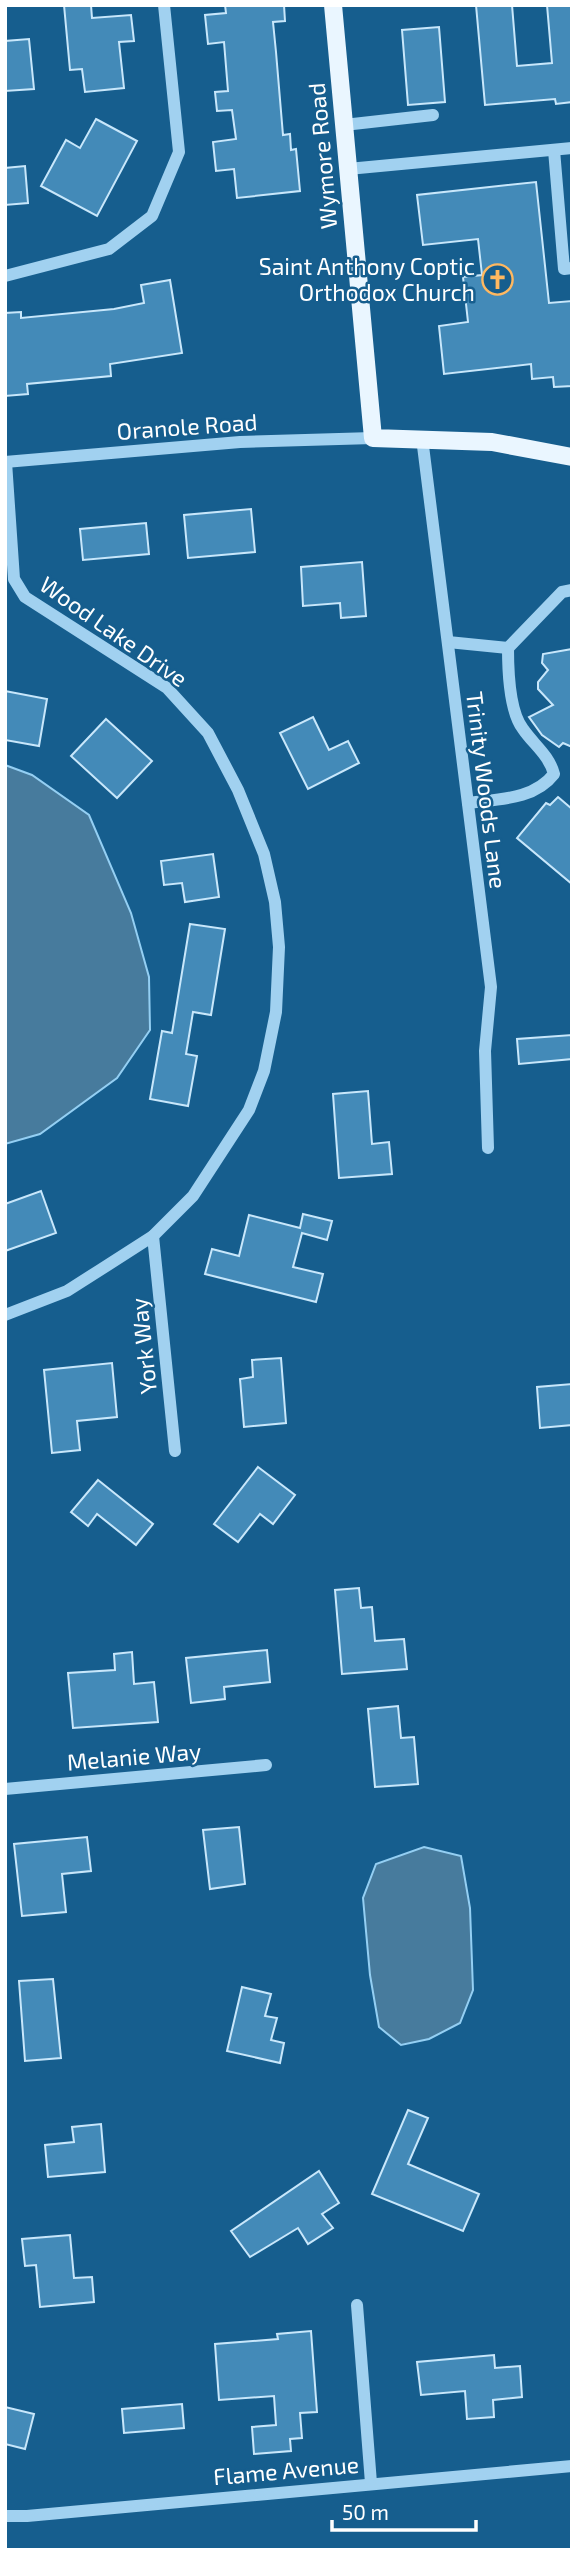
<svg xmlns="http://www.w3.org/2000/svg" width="577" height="2555" font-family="'Exo 2',sans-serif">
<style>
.water{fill:#477b9d;stroke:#94cff3;stroke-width:2}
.building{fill:#438ab8;stroke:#c8e7fb;stroke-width:2}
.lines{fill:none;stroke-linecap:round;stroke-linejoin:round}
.minor{stroke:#a1d1f0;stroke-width:12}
.major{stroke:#eaf6ff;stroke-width:18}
.labels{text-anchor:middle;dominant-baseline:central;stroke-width:5;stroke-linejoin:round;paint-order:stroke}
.street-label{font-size:23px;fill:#fff;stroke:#165e8e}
.poi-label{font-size:23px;fill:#fff;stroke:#165e8e;text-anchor:end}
</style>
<rect width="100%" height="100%" fill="#165e8e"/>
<!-- water -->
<g class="water">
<path d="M5,765L32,775L89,815L131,913L149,977L150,1030L117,1078L40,1134L5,1144Z"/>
<path d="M424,1847L461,1856L470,1908L473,1990L460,2023L429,2039L401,2045L379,2027L370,1975L363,1898L376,1864Z"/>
</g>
<!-- building -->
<g class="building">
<path d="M64,5H91L92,18L131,15L134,41L119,42L124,88L85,92L82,69L70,70Z"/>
<path d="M225,5H284L285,21L273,22L276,52L283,135L290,134L291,150L296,149L300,191L237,198L234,169L216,171L213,142L236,139L232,110L217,111L215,92L228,91L224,42L208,44L205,15L226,13Z"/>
<path d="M476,5H512L517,66L552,63L547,5H572V102L556,104L555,99L485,105Z"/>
<path d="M439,27L445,102L408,105L402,30Z"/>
<path d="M29,39L34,89L5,91V41Z"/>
<path d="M96,119L137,141L97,216L41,186L66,140L80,148Z"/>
<path d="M25,166L28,203L5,205V168Z"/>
<path d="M536,182L549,303L572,301V386L554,387L553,377L532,379L531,364L444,374L439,326L468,322L463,277L482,275L478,239L423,245L417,195Z"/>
<path d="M170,280L182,353L110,364L111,376L27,384L28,394L5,396V313L21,312V318L114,309L144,303L141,285Z"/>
<path d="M251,509L255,552L188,558L184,515Z"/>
<path d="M146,523L149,554L83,560L80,529Z"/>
<path d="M362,562L366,616L341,618L340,603L303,606L301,567Z"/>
<path d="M572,649V747L563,743L559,747L542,735L529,717L553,705L538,689V682L548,670L542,663L543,654Z"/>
<path d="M5,691L47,699L39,746L5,740Z"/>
<path d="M313,717L329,750L348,741L359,763L308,789L280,733Z"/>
<path d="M106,719L152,761L117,798L71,756Z"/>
<path d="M558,797L572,809V884L517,838L546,803L550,805Z"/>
<path d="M213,854L219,897L185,902L182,883L164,885L161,861Z"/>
<path d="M190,924L225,929L211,1015L193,1012L186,1054L197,1056L188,1106L150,1099L162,1031L172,1033Z"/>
<path d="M572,1035V1059L519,1064L517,1039Z"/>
<path d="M368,1091L372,1144L389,1142L392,1174L339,1178L333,1094Z"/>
<path d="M41,1191L56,1233L5,1251V1204Z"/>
<path d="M303,1214L332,1221L327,1240L302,1233L293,1267L323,1274L316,1302L205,1274L212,1249L239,1256L249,1215L300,1228Z"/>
<path d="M281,1358L286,1423L244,1427L240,1379L253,1377L252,1360Z"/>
<path d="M112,1363L117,1417L77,1421L80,1450L52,1453L44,1370Z"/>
<path d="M572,1384V1425L540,1428L537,1387Z"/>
<path d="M258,1467L295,1495L273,1524L260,1514L238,1542L214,1524Z"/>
<path d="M98,1480L153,1524L136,1545L97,1514L88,1526L71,1512Z"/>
<path d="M359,1588L361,1608L372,1607L375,1641L404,1639L407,1669L342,1674L335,1590Z"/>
<path d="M267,1650L270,1682L224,1687L225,1699L191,1703L186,1658Z"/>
<path d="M132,1652L134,1684L154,1682L158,1722L73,1728L68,1673L115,1670L114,1654Z"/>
<path d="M398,1706L401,1738L414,1737L418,1784L375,1787L368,1709Z"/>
<path d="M239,1827L245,1884L210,1889L203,1830Z"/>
<path d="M87,1837L91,1871L62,1874L66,1912L22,1916L14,1844Z"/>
<path d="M53,1979L61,2058L25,2061L19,1981Z"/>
<path d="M242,1987L271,1994L265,2016L277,2018L271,2040L284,2043L280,2063L227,2051Z"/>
<path d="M408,2110L428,2118L408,2164L479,2194L463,2231L372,2194Z"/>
<path d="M101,2124L105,2172L48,2177L45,2145L74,2142L72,2127Z"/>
<path d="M319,2171L339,2203L322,2214L333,2228L308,2244L298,2228L250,2257L231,2231Z"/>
<path d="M70,2235L74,2278L92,2277L94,2302L40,2307L36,2265L25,2266L22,2239Z"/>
<path d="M311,2331L317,2412L300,2413L302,2438L290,2439L291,2451L254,2454L252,2427L276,2425L274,2396L219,2400L215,2344L278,2339L277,2334Z"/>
<path d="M494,2355L495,2368L520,2366L522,2397L493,2400L494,2417L467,2419L465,2391L421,2395L417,2362Z"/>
<path d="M182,2404L184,2428L124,2433L122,2409Z"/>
<path d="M5,2407L34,2414L25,2449L5,2444Z"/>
</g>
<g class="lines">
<!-- minor -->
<g class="minor">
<path d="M344,125L433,115"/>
<path d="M554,150L564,269L572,268"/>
<path d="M348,169L572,148"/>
<path d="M5,276L109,249L152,216L179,152L164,5"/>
<path d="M422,438L491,987L485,1051L488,1148"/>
<path d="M5,462L240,442L373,438"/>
<path d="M448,642L508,648"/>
<path d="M468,803C498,799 534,800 554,774C549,755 534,745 523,729C509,711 508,670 508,648L562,592L572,590"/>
<path d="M153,1236L175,1451"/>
<path d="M5,1315L67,1291L100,1270L153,1236L193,1196L249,1110L264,1071L276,1012L279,947L275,902L264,854L238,790L208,733L167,688L25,597L14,579L6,462"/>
<path d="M5,1789L266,1765"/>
<path d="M357,2305L371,2483"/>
<path d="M5,2516H27L572,2466"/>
</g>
<!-- major -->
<path class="major" d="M333,5L373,438L492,442L572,457"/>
</g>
<!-- icons -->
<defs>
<symbol id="church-ring" viewBox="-11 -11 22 22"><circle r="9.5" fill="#165e8e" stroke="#ffb860" stroke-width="1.5"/><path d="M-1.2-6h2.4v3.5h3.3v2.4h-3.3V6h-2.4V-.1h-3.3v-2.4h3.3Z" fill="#ffb860"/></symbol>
</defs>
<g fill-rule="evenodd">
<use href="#church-ring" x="480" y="262" width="35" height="35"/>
</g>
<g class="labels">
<!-- street labels -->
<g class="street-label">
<text transform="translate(322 156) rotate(-95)">Wymore Road</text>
<text transform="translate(187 426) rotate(-4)">Oranole Road</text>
<text transform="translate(114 631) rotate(35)">Wood Lake Drive</text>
<text transform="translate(487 790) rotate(83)">Trinity Woods Lane</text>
<text transform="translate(143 1346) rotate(-96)">York Way</text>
<text transform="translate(134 1756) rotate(-5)">Melanie Way</text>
<text transform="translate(286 2470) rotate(-5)">Flame Avenue</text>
</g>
<!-- poi labels -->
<g class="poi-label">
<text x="475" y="266">Saint Anthony Coptic<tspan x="475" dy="26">Orthodox Church</tspan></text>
</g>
</g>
<!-- border -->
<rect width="577" height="2555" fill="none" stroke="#ffffff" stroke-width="14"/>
<!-- scale -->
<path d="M332 2520v10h144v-10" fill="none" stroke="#ffffff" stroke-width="3.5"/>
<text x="342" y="2520" font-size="21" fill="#ffffff" stroke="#165e8e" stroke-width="5" paint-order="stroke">50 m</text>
</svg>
